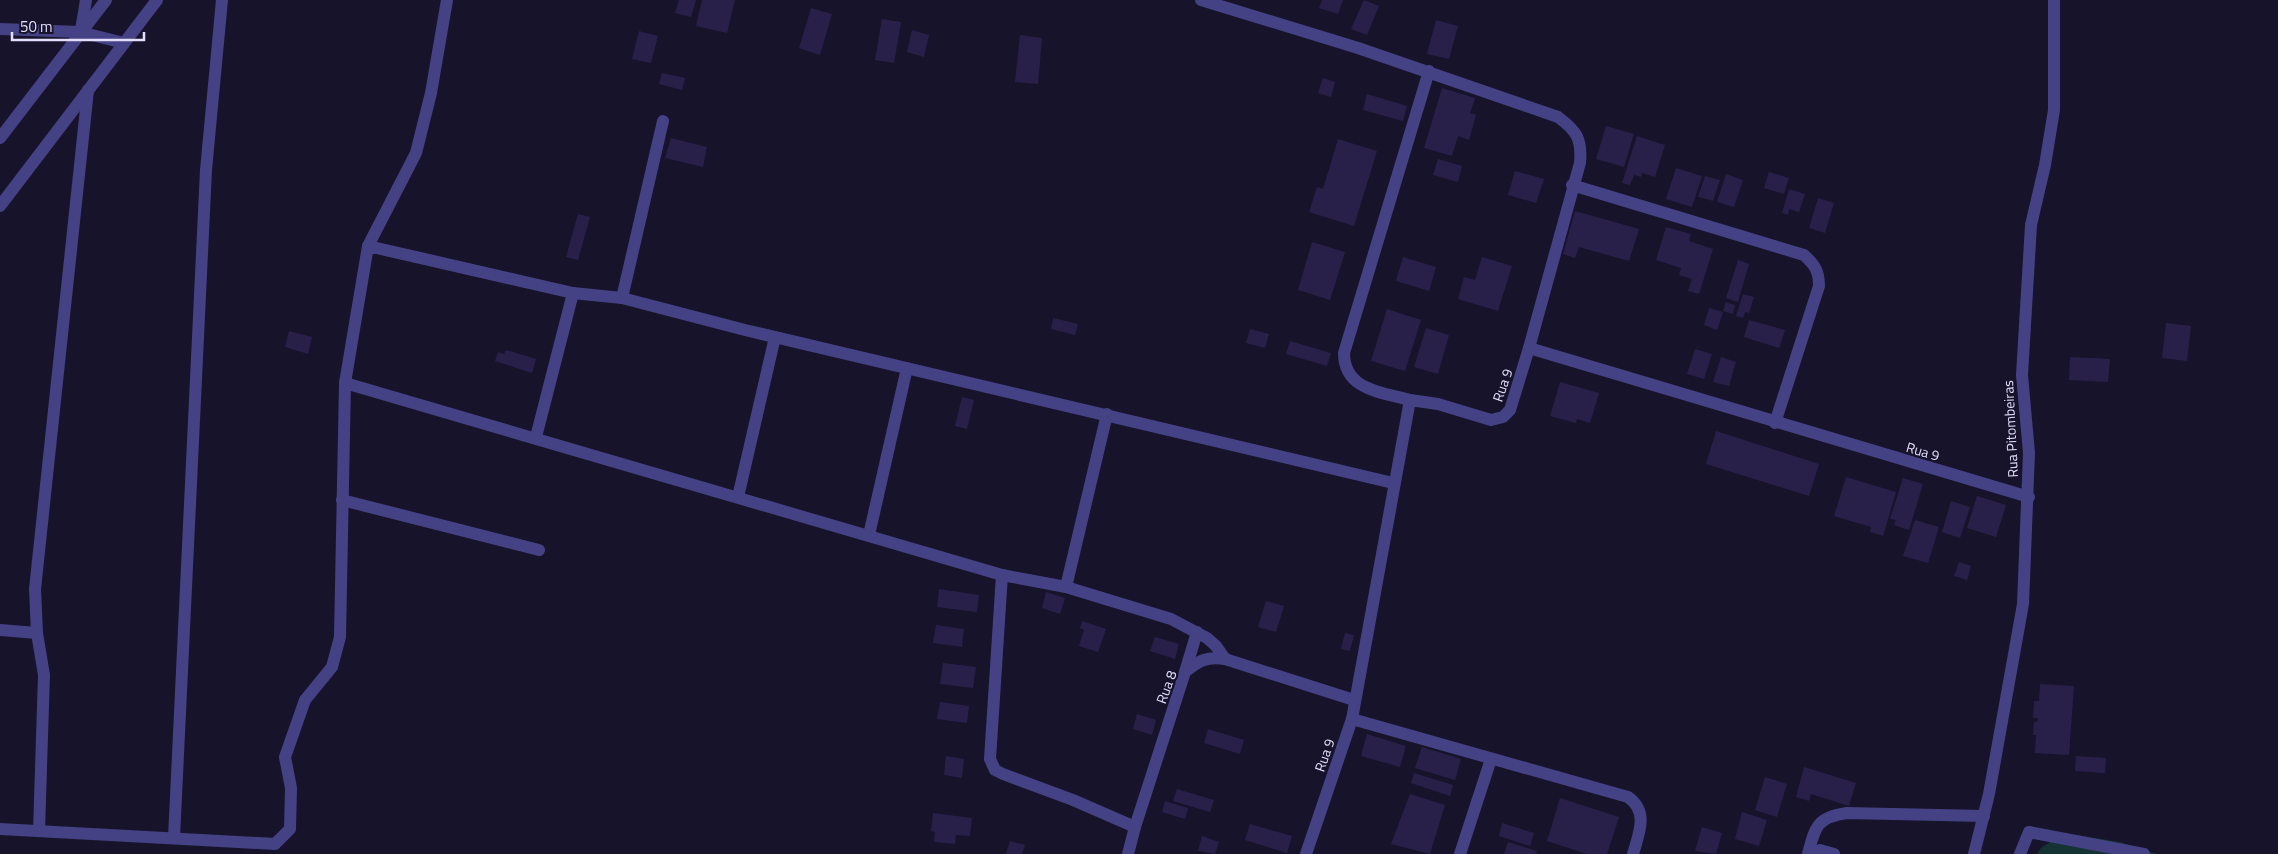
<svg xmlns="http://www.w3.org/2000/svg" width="2278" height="854" font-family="'Titillium Web',sans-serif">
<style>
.green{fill:#163333}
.building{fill:#29204a}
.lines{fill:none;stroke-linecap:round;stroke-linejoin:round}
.minor{stroke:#454185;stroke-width:12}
.labels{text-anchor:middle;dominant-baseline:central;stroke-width:4.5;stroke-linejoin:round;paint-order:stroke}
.street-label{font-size:14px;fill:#e2defd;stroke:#17132a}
</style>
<rect width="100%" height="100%" fill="#17132a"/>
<!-- green -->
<path class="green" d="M2064,833L2120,842L2157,854H2037L2041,848Z"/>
<!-- building -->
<g class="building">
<path d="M679,0H696L691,17L675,13Z"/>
<path d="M702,0H735L727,33L696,26Z"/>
<path d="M1322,0H1343L1338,14L1319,8Z"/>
<path d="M1364,0L1379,6L1367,35L1351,29Z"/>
<path d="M811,8L832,14L820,55L799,48Z"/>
<path d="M882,19L901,22L894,63L875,60Z"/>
<path d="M1436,20L1458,26L1449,59L1427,54Z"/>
<path d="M912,30L929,35L924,57L907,52Z"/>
<path d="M639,31L658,36L651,63L632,59Z"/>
<path d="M1020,35L1042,38L1038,84L1015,82Z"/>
<path d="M662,73L685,78L682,90L659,84Z"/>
<path d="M1323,78L1335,82L1331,97L1318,93Z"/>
<path d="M1442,88L1475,98L1470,113L1476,115L1469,140L1458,136L1452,156L1424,148Z"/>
<path d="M1367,94L1407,106L1403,121L1363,110Z"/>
<path d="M1606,126L1634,134L1624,167L1596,159Z"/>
<path d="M1637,136L1665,145L1655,177L1642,173L1641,177L1634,175L1630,185L1622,183Z"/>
<path d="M671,138L707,147L703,167L665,158Z"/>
<path d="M1338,139L1377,151L1354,226L1309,212L1317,187L1323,189Z"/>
<path d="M1438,159L1462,166L1458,182L1433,175Z"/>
<path d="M1676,168L1702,176L1692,207L1666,199Z"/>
<path d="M1515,171L1544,179L1536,203L1508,195Z"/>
<path d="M1769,172L1789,178L1784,194L1764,188Z"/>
<path d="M1726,174L1743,180L1734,207L1717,202Z"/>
<path d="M1705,176L1720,180L1713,201L1698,197Z"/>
<path d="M1789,189L1805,194L1799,212L1789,209L1788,215L1782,213Z"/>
<path d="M1818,198L1834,203L1825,233L1809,228Z"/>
<path d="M1575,211L1639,229L1629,261L1579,247L1575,258L1563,254Z"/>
<path d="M578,214L590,217L578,260L566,257Z"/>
<path d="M1666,227L1691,234L1689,241L1713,249L1699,294L1688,291L1692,279L1679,275L1681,268L1656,260Z"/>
<path d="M1312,242L1345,252L1330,300L1298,290Z"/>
<path d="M1403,257L1436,267L1429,291L1396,281Z"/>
<path d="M1482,257L1512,266L1498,311L1458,299L1464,277L1475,280Z"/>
<path d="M1738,260L1749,264L1738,302L1726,298Z"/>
<path d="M1743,294L1754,297L1749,313L1745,312L1743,318L1736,316Z"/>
<path d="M1726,302L1735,305L1733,314L1723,311Z"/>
<path d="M1709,308L1723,312L1717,330L1704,325Z"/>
<path d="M1387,309L1421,320L1405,371L1371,361Z"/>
<path d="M1053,318L1078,324L1075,335L1051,329Z"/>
<path d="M1749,320L1785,330L1779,348L1744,337Z"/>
<path d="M2166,323L2191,326L2187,361L2162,358Z"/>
<path d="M1426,328L1449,335L1438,374L1414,367Z"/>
<path d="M1250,329L1269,334L1265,348L1246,343Z"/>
<path d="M289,331L312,337L308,354L285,347Z"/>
<path d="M1290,341L1331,353L1327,366L1286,354Z"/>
<path d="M1695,349L1712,354L1704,379L1687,374Z"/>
<path d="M506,350L536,359L532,373L495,361L498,352L504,354Z"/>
<path d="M1721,357L1736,362L1729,386L1713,382Z"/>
<path d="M2070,357L2110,359L2108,382L2069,380Z"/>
<path d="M1560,382L1599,393L1590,423L1577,419L1576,423L1550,416Z"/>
<path d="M962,397L974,400L967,429L955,426Z"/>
<path d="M1716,431L1819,464L1809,496L1706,464Z"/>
<path d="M1846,477L1896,492L1883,536L1870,532L1871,527L1834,516Z"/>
<path d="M1903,478L1923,484L1909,530L1894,525L1896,520L1890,519Z"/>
<path d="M1977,496L2006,505L1996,537L1967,528Z"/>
<path d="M1951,501L1970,507L1960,538L1942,532Z"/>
<path d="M1915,520L1939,527L1928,563L1903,556Z"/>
<path d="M1959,562L1971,566L1967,580L1954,576Z"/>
<path d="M939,589L979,595L977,612L937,607Z"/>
<path d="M1046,592L1065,598L1060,614L1042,608Z"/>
<path d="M1266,601L1284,606L1276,632L1258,627Z"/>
<path d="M1082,621L1106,629L1098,652L1079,646L1084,630L1080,628Z"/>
<path d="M936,625L964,629L962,647L933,643Z"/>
<path d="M1345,633L1354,635L1350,651L1341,649Z"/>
<path d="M1155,637L1179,644L1175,659L1150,651Z"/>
<path d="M943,663L976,667L973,688L940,684Z"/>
<path d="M2040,684L2074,686L2069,755L2035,753L2036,735H2033L2034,722H2037L2038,718H2033L2034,701H2039Z"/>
<path d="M940,702L969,706L967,723L937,719Z"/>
<path d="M1137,714L1156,720L1152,735L1133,729Z"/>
<path d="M1208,729L1244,740L1240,754L1204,743Z"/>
<path d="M1367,734L1406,746L1400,767L1361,756Z"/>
<path d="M1422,747L1461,759L1455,780L1415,768Z"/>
<path d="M946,756L964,759L962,778L944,775Z"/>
<path d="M2076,756L2106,758L2105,773L2075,771Z"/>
<path d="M1804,767L1856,783L1849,806L1811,794L1809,801L1796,797Z"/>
<path d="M1414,773L1453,785L1450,796L1411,783Z"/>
<path d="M1765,777L1787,784L1777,817L1755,810Z"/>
<path d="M1177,789L1214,800L1210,812L1173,801Z"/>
<path d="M1410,794L1445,805L1430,854L1391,844Z"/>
<path d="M1560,798L1619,817L1607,854H1587L1547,841Z"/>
<path d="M1165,801L1188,808L1185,819L1162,812Z"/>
<path d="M1742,812L1767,820L1759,846L1735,839Z"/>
<path d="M933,813L972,818L970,836L956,835L955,844L934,842L935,832L931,831Z"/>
<path d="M1502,823L1534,833L1530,846L1499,836Z"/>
<path d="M1250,824L1292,836L1287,853L1245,840Z"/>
<path d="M1702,827L1722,833L1716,854L1695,851Z"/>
<path d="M1202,836L1219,842L1215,854L1198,851Z"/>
<path d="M1010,841L1025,845L1022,854H1006Z"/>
<path d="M1508,842L1537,851L1536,854H1504Z"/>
</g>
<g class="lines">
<!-- minor -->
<g class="minor">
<path d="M1201,0L1358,48L1558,117C1577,131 1582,139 1580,163L1529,348"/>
<path d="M0,29L80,32L124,43"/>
<path d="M81,30L86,0"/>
<path d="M0,138L106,0"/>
<path d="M1572,185L1804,255C1815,265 1819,271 1819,286L1775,423"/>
<path d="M0,206L157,0"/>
<path d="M368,246L416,153L431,93L447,0"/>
<path d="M622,298L663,121"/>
<path d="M1410,400C1381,392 1344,390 1344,353L1429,71"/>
<path d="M536,437L573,293"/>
<path d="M738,497L775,337"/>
<path d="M342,500L539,550"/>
<path d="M869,535L907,368"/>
<path d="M1002,575L990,759L995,770L1003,774L1073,800L1135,827"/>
<path d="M1066,587L1107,414"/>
<path d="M0,630L37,633"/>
<path d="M1225,659L1216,646L1207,638L1171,619L1066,587L1002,575L345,383L368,246L573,293L622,298L745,330L1393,483"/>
<path d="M1185,672L1197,632"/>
<path d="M1352,719L1628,797C1649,812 1639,833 1633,854"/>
<path d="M0,829L275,844L290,829L291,788L285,757L305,700L332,667L340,637L345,383"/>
<path d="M39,831L44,675L37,633L35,589L88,90"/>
<path d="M174,838L206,170L222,0"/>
<path d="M1128,854L1135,827L1185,672C1198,661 1207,656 1225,659L1354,700"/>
<path d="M1306,854L1352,719L1410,400L1438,404L1491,420L1503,417L1510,410L1529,348L2029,497"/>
<path d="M1460,854L1491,759"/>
<path d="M1808,854C1815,827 1817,817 1847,813L1984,816"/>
<path d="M1810,854L1820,850L1834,854"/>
<path d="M1974,854L1989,794L2023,604L2029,453L2022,375L2031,225L2045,165L2054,110V0"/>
<path d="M2020,854L2029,832L2144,854"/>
</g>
</g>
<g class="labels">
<!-- street labels -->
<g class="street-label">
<text transform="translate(1502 385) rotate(-71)">Rua 9</text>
<text transform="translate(2010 429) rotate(-93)">Rua Pitombeiras</text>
<text transform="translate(1923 451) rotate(16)">Rua 9</text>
<text transform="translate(1166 687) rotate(-70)">Rua 8</text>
<text transform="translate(1324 755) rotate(-71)">Rua 9</text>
</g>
</g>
<!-- scale -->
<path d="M12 32v8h132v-8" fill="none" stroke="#e2defd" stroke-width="2.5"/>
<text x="20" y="32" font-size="15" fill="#e2defd" stroke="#17132a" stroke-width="4" paint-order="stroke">50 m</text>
</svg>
